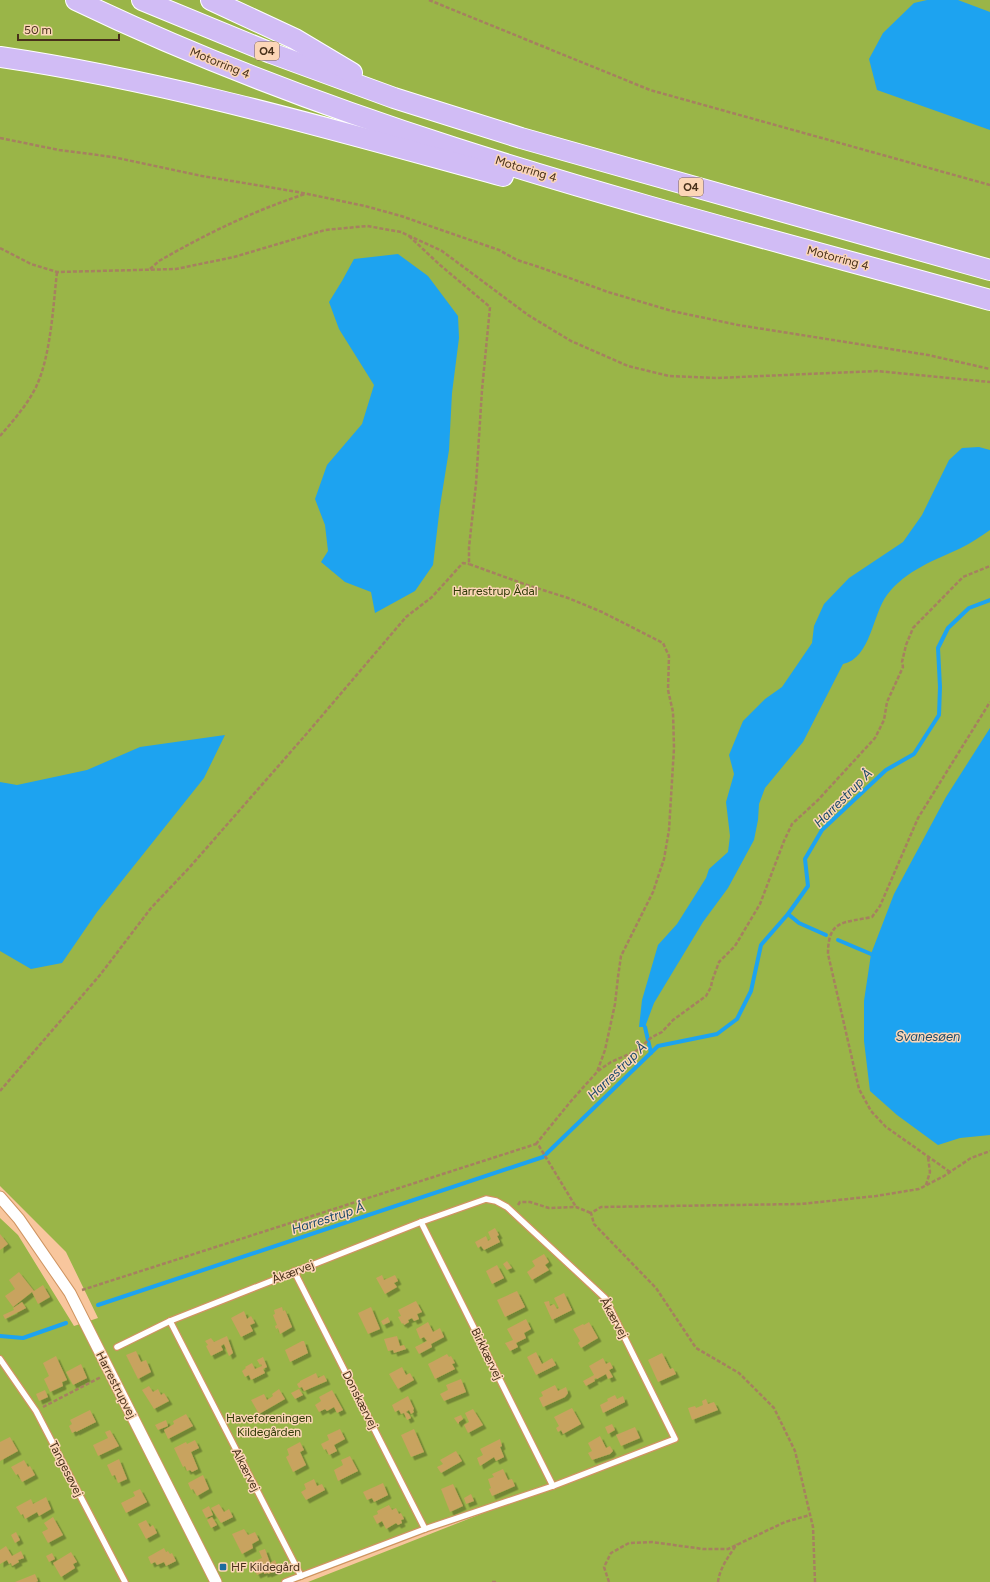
<svg xmlns="http://www.w3.org/2000/svg" width="990" height="1582" font-family="Figtree,sans-serif">
<style>
.green{fill:#9ab548}
.water{fill:#1da3f0}
.lines{fill:none;stroke-linecap:round;stroke-linejoin:round}
.stream{stroke:#1da3f0;stroke-width:4}
.building{fill:#c8a35e;filter:url(#shadow)}
.service-casing{stroke:#cf9461;stroke-width:8}
.minor-casing{stroke:#cf9461;stroke-width:13}
.motorway-casing{stroke:#fff;stroke-width:22}
.path{stroke:#a68060;stroke-width:2.5;stroke-dasharray:4 2;stroke-linecap:butt}
.service{stroke:#fff;stroke-width:5.5}
.minor{stroke:#fff;stroke-width:11}
.motorway{stroke:#d1bcf5;stroke-width:20}
.poi-dot{fill:#1c6c9e;stroke:#fcd6b7;stroke-width:1.5}
.labels{text-anchor:middle;dominant-baseline:central;stroke-width:3;stroke-linejoin:round;paint-order:stroke}
.shield{fill:#fcd6b7;stroke:#7e6249;stroke-width:1}
.shield-label{font-size:11px;font-weight:bold;fill:#48301a}
.street-label{font-size:12px;fill:#48301a;stroke:#fcd6b7}
.park-label{font-size:12px;fill:#2f3a06;stroke:#fcd6b7}
.poi-label{font-size:12px;fill:#48301a;stroke:#fcd6b7;text-anchor:start}
.water-label{font-size:13px;font-style:italic;fill:#1b4a6a;stroke:#fcd6b7}
</style>
<defs>
<filter id="shadow"><feDropShadow dx="3.5" dy="3.5" stdDeviation="0" flood-color="#0004"/></filter>
</defs>
<rect width="100%" height="100%" fill="#f8c69d"/>
<!-- green -->
<path class="green" d="M0,0H990V1582H308L682,1435L295,1582H0V1218L18,1235L74,1326L98,1318L66,1252L0,1186Z"/>
<!-- water -->
<g class="water">
<path d="M927,0H958L990,12V130L877,90L869,59L883,33L914,3Z"/>
<path d="M398,254L428,276L458,316L459,338L452,393L449,450L440,506L433,565L415,591L375,613L371,592L345,582L321,562L328,551L325,525L315,499L327,465L362,424L374,385L339,329L329,302L342,281L354,259Z"/>
<path d="M979,447L990,450V530C981,536 971,543 961,548C935,560 906,570 887,595C872,615 871,658 843,664L803,742L765,788L759,804L758,820L754,840L728,888L703,922L654,1003L645,1027H639L642,1000L658,945L677,924L706,878L709,869L728,852L730,836L726,802L734,774L729,755L743,721L765,699L782,687L812,643L814,626L824,604L849,578L903,542L922,515L949,460L962,448Z"/>
<path d="M990,728V1135L960,1138L938,1145L897,1115L870,1091L864,1041V1001L871,954L894,894L946,797Z"/>
<path d="M225,735L204,778L97,912L62,963L31,969L0,951V782L17,785L87,770L140,747Z"/>
</g>
<g class="lines">
<!-- stream -->
<g class="stream">
<path d="M788,914L799,923L826,935"/>
<path d="M838,940L871,954"/>
<path d="M645,1027L651,1053"/>
<path d="M98,1305L543,1157L658,1046L717,1034L737,1019L751,991L761,945L788,914L808,886L805,859L822,830L886,770L914,754L939,715L940,687L938,648L948,628L969,608L990,600"/>
<path d="M0,1336L23,1338L66,1323"/>
</g>
</g>
<!-- building -->
<g class="building">
<path d="M495,1228L499,1235L497,1236L500,1242L484,1250L481,1246L478,1248L475,1242L486,1236L488,1241L491,1239L488,1232Z"/>
<path d="M0,1234L8,1244L0,1250Z"/>
<path d="M544,1254L549,1262L545,1265L549,1270L532,1280L527,1272L535,1266L532,1261Z"/>
<path d="M507,1261L512,1268L507,1270L503,1264Z"/>
<path d="M497,1265L504,1278L492,1284L486,1271Z"/>
<path d="M19,1272L34,1291L43,1285L50,1297L38,1304L32,1292L13,1307L5,1296L15,1289L9,1280Z"/>
<path d="M382,1275L384,1280L395,1275L398,1281L394,1283L397,1287L385,1294L376,1278Z"/>
<path d="M517,1291L525,1307L505,1317L497,1300Z"/>
<path d="M564,1293L572,1310L552,1320L544,1302L549,1301L550,1306L554,1304L557,1309L559,1308L554,1298Z"/>
<path d="M416,1301L422,1312L417,1314L419,1319L414,1321L412,1318L408,1320L409,1322L404,1325L403,1323L402,1324L398,1317L401,1316L398,1310Z"/>
<path d="M22,1302L26,1308L5,1319L3,1315L14,1310L13,1308Z"/>
<path d="M282,1307L283,1311L285,1310L292,1327L280,1334L278,1328L276,1329L275,1326L277,1325L273,1315L275,1314L274,1310Z"/>
<path d="M371,1307L380,1329L368,1334L358,1313Z"/>
<path d="M244,1311L247,1319L251,1316L255,1323L250,1325L253,1331L241,1337L231,1318Z"/>
<path d="M388,1317L390,1322L383,1325L381,1321Z"/>
<path d="M526,1319L531,1329L524,1333L526,1338L516,1343L518,1347L510,1351L505,1343L513,1340L507,1329Z"/>
<path d="M428,1322L433,1332L440,1328L444,1337L431,1344L432,1347L419,1354L415,1347L427,1341L424,1337L420,1339L416,1329Z"/>
<path d="M589,1322L598,1338L581,1348L578,1343L580,1341L573,1329L583,1324L584,1325Z"/>
<path d="M227,1336L233,1353L229,1356L224,1344L221,1346L223,1350L211,1356L206,1346L208,1345L205,1341L211,1338L214,1342Z"/>
<path d="M397,1336L400,1346L404,1345L406,1349L394,1353L393,1350L388,1351L384,1339Z"/>
<path d="M302,1341H304L308,1353L290,1362L285,1350Z"/>
<path d="M136,1351L141,1362L146,1360L151,1372L138,1379L126,1355Z"/>
<path d="M536,1352L542,1364L552,1358L556,1365L536,1375L527,1357Z"/>
<path d="M662,1353L670,1369L673,1368L676,1374L658,1382L648,1360Z"/>
<path d="M447,1354L449,1357L451,1356L455,1363L452,1364L455,1369L435,1379L428,1364Z"/>
<path d="M56,1356L67,1380L62,1382L63,1386L50,1392L44,1379L49,1376L43,1363Z"/>
<path d="M263,1357L267,1367L263,1369L265,1373L251,1380L249,1375L245,1377L242,1371L246,1368L245,1367L252,1363L255,1369L262,1366L261,1364L260,1365L257,1360Z"/>
<path d="M603,1358L606,1364L610,1362L613,1368L609,1370L613,1377L608,1379L606,1374L597,1379L596,1378L594,1379L595,1381L586,1386L583,1381L594,1375L589,1366Z"/>
<path d="M81,1364L87,1378L73,1385L66,1372Z"/>
<path d="M402,1367L406,1375L410,1373L414,1380L398,1389L389,1374Z"/>
<path d="M316,1373L318,1378L324,1375L327,1381L304,1391L302,1387L299,1388L297,1384L300,1382V1381Z"/>
<path d="M461,1379L466,1392L444,1401L440,1394L448,1390L446,1385Z"/>
<path d="M555,1385L558,1391L566,1387L568,1393L565,1397L543,1407L539,1398L543,1396L541,1392Z"/>
<path d="M149,1386L153,1392L158,1389L161,1395L164,1393L169,1401L154,1409L142,1390Z"/>
<path d="M279,1389L285,1399L259,1414L251,1400L264,1394L267,1400L273,1396L272,1394Z"/>
<path d="M299,1389L303,1395L295,1399L291,1393Z"/>
<path d="M45,1390L48,1397L39,1401L36,1394Z"/>
<path d="M332,1390L343,1410L337,1413L334,1407L327,1411L325,1409L319,1412L315,1405L321,1401L319,1397Z"/>
<path d="M615,1395L617,1399L623,1396L625,1402L603,1413L600,1405L608,1401L607,1399Z"/>
<path d="M408,1396L414,1409L413,1410L414,1412L411,1414L409,1410L406,1412L409,1414L411,1418L407,1420L404,1413L401,1414L399,1410L395,1412L392,1405Z"/>
<path d="M706,1399L708,1404L714,1402L718,1410L692,1420L688,1408L695,1406L696,1408L703,1405L702,1401Z"/>
<path d="M572,1408L581,1424L563,1434L561,1430L558,1432L556,1428L559,1426L554,1417Z"/>
<path d="M473,1409L483,1425L468,1433L464,1425L469,1422L465,1413Z"/>
<path d="M90,1410L96,1422L76,1432V1431L72,1433L69,1426L72,1424L70,1420Z"/>
<path d="M186,1414L193,1426L168,1439L164,1430L174,1424L173,1421Z"/>
<path d="M461,1415L463,1419L459,1422V1423L458,1424L454,1418Z"/>
<path d="M166,1420L168,1426L158,1430L155,1425Z"/>
<path d="M612,1424L615,1430L608,1434L605,1427Z"/>
<path d="M635,1427L640,1438L621,1446L616,1435Z"/>
<path d="M340,1429L345,1439L334,1445L337,1451L329,1455L326,1449L324,1450L321,1444L329,1440L327,1435Z"/>
<path d="M414,1429L424,1452L411,1457L401,1435Z"/>
<path d="M110,1430L119,1446L98,1456L93,1445L108,1438L105,1432Z"/>
<path d="M600,1436L606,1448L610,1446L613,1451L610,1454L592,1460L588,1453L592,1451L588,1443Z"/>
<path d="M10,1437L18,1451L0,1461V1442Z"/>
<path d="M500,1439L502,1446L500,1447L504,1457L496,1461L494,1457L480,1466L477,1458L483,1455L480,1449Z"/>
<path d="M195,1440L199,1448L191,1452L198,1469L192,1472L190,1470L187,1471L185,1466L183,1467L174,1448L186,1442L187,1444Z"/>
<path d="M300,1442L304,1450L300,1452L306,1465L293,1472L286,1457L289,1455L287,1449Z"/>
<path d="M456,1451L462,1461L441,1473L437,1467L443,1464L440,1460Z"/>
<path d="M350,1456L358,1471L338,1481L334,1470L343,1465L341,1460Z"/>
<path d="M119,1459L127,1479L118,1483L115,1475L112,1476L107,1465Z"/>
<path d="M24,1460L28,1467L30,1466L35,1475L22,1482L18,1474L16,1475L11,1467Z"/>
<path d="M503,1469L508,1480L512,1479L515,1486L492,1496L489,1489L491,1488L488,1479L494,1477L492,1474Z"/>
<path d="M203,1475L209,1489L197,1496L193,1489L191,1490L188,1483Z"/>
<path d="M314,1479L317,1486L322,1484L325,1490L306,1500L301,1492L306,1489L304,1484Z"/>
<path d="M383,1483L388,1495L374,1502L372,1498L367,1500L363,1492Z"/>
<path d="M453,1484L463,1506L450,1512L441,1489Z"/>
<path d="M140,1489L147,1502L126,1513L121,1503L135,1496L133,1492Z"/>
<path d="M471,1494L474,1501L466,1504L464,1498Z"/>
<path d="M46,1497L51,1509L39,1516L37,1512L25,1519L23,1514L21,1515L16,1507L31,1499L33,1504Z"/>
<path d="M219,1504L224,1512L229,1509L233,1517L221,1523L211,1508Z"/>
<path d="M389,1505L392,1510L396,1508L399,1514L401,1513L404,1519L401,1520L402,1523L398,1525L396,1523L386,1529L382,1521L377,1524L373,1516L378,1514L377,1511Z"/>
<path d="M209,1506L213,1515L206,1518L202,1510Z"/>
<path d="M53,1517L63,1535L48,1543L42,1532L48,1529L44,1523Z"/>
<path d="M212,1517L217,1525L211,1528L207,1520Z"/>
<path d="M146,1520L150,1527L153,1525L157,1533L146,1539L138,1524Z"/>
<path d="M244,1529L248,1535L255,1532L259,1540L252,1544L253,1548L242,1554L232,1534Z"/>
<path d="M16,1532L20,1540L15,1543L11,1535Z"/>
<path d="M6,1546L12,1556L21,1551L24,1558L18,1560L19,1562L12,1566L11,1563L9,1564L7,1560L0,1564V1550Z"/>
<path d="M164,1548L166,1552L168,1551L170,1554L172,1553L176,1561L166,1566L164,1562L157,1565L155,1562L151,1564L148,1557Z"/>
<path d="M265,1549L270,1563L275,1560L279,1569L268,1574V1573L264,1574V1572L257,1575L251,1563L262,1558L259,1551Z"/>
<path d="M71,1552L77,1562L73,1564L75,1568L61,1577L53,1563Z"/>
<path d="M52,1553L55,1559L49,1562L46,1556Z"/>
<path d="M35,1574L38,1581L36,1582H15Z"/>
</g>
<g class="lines">
<defs>
<g id="service">
<path d="M421,1222L553,1486"/>
<path d="M294,1271L425,1529"/>
<path d="M170,1321L301,1576"/>
<path d="M117,1347L170,1321L421,1222L486,1199L496,1201L507,1207L605,1298L675,1439L553,1486L425,1529L285,1582"/>
<path d="M0,1359L36,1411L125,1582"/>
</g>
<path id="minor" d="M0,1197L19,1219L70,1293L216,1582"/>
<g id="motorway">
<path d="M76,0C366,140 681,214 990,300"/>
<path d="M142,0L271,53L394,98L521,138L990,270"/>
<path d="M211,0L295,39L352,73"/>
<path d="M0,57C171,82 337,131 503,176"/>
</g>
</defs>
<!-- service casing -->
<use href="#service" class="service-casing"/>
<!-- minor casing -->
<use href="#minor" class="minor-casing"/>
<!-- motorway casing -->
<use href="#motorway" class="motorway-casing"/>
<!-- path -->
<g class="path">
<path d="M429,0L650,90L990,185"/>
<path d="M0,138L59,150L113,157L202,176L298,192L365,206L401,216L499,250L517,260L539,267L608,292L672,311L738,325L928,355L990,369"/>
<path d="M409,236L440,265L490,307L482,390L476,484L469,547V564L527,585L568,598L602,612L663,643L669,656L668,690L673,712L674,748L669,830L664,859L653,892L621,956L618,977L615,1004L605,1050L597,1072L571,1101L536,1144"/>
<path d="M0,248L31,264L57,272L176,269L234,257L325,230L367,226L401,232L442,251L528,315L571,341L628,366L669,376L716,378L877,371L990,382"/>
<path d="M150,269L159,261C206,234 253,211 305,194"/>
<path d="M0,436C13,421 27,405 36,387C51,355 53,307 57,272"/>
<path d="M598,1071L611,1062L636,1051L652,1037L662,1032L673,1020L706,996L711,987L712,981L719,962L735,946L760,904L784,841L792,824L818,800L875,738L884,720L887,702L903,667L902,662L906,645L913,628L963,577L990,566"/>
<path d="M0,1091L100,975L151,908L189,868L309,731L406,617L432,597L461,565L463,563L469,564"/>
<path d="M950,1172L886,1127L871,1111L859,1089L828,954C828,919 844,923 872,917L880,906L918,818L990,702"/>
<path d="M926,1185L930,1172L928,1157"/>
<path d="M518,1205L520,1202H530L549,1208L576,1207L591,1213"/>
<path d="M82,1290L536,1144L539,1146L576,1207"/>
<path d="M43,1407L101,1377"/>
<path d="M492,1582H496"/>
<path d="M609,1582L604,1567L611,1553L629,1543L652,1542L703,1549H728L785,1522L810,1515"/>
<path d="M718,1582C720,1567 729,1556 737,1544"/>
<path d="M815,1582L813,1527L795,1451L774,1408L739,1373L696,1348L656,1288L594,1224L591,1213L601,1207L801,1204L876,1196L919,1189L944,1176L971,1158L990,1151"/>
</g>
<!-- service -->
<use href="#service" class="service"/>
<!-- minor -->
<use href="#minor" class="minor"/>
<!-- motorway -->
<use href="#motorway" class="motorway"/>
</g>
<!-- markers -->
<rect class="poi-dot" x="219" y="1563" width="8" height="8" rx="2"/>
<g class="labels">
<!-- shield labels -->
<g class="shield">
<rect x="255" y="42" width="24" height="18" rx="3"/>
<rect x="679" y="178" width="24" height="18" rx="3"/>
</g>
<g class="shield-label">
<text x="267" y="51">O4</text>
<text x="691" y="187">O4</text>
</g>
<!-- street labels -->
<g class="street-label">
<text transform="translate(220 63) rotate(22)">Motorring 4</text>
<text transform="translate(526 169) rotate(17)">Motorring 4</text>
<text transform="translate(838 258) rotate(15)">Motorring 4</text>
<text transform="translate(293 1272) rotate(-21)">Åkærvej</text>
<text transform="translate(614 1318) rotate(61)">Åkærvej</text>
<text transform="translate(487 1354) rotate(64)">Birkkærvej</text>
<text transform="translate(116 1385) rotate(63)">Harrestrupvej</text>
<text transform="translate(360 1400) rotate(63)">Donskærvej</text>
<text transform="translate(66 1469) rotate(63)">Tangesøvej</text>
<text transform="translate(246 1470) rotate(63)">Alkærvej</text>
</g>
<!-- park labels -->
<g class="park-label">
<text x="495" y="591">Harrestrup Ådal</text>
<text x="269" y="1418">Haveforeningen<tspan x="269" dy="14">Kildegården</tspan></text>
</g>
<!-- poi labels -->
<g class="poi-label">
<text x="231" y="1567">HF Kildegård</text>
</g>
<!-- water labels -->
<g class="water-label">
<text transform="translate(843 798) rotate(-45)">Harrestrup Å</text>
<text x="928" y="1036">Svanesøen</text>
<text transform="translate(617 1071) rotate(-44)">Harrestrup Å</text>
<text transform="translate(328 1218) rotate(-18)">Harrestrup Å</text>
</g>
</g>
<!-- scale -->
<path d="M18 34v6h101v-6" fill="none" stroke="#48301a" stroke-width="2"/>
<text x="24" y="34" font-size="12" fill="#48301a" stroke="#fcd6b7" stroke-width="3" paint-order="stroke">50 m</text>
</svg>
